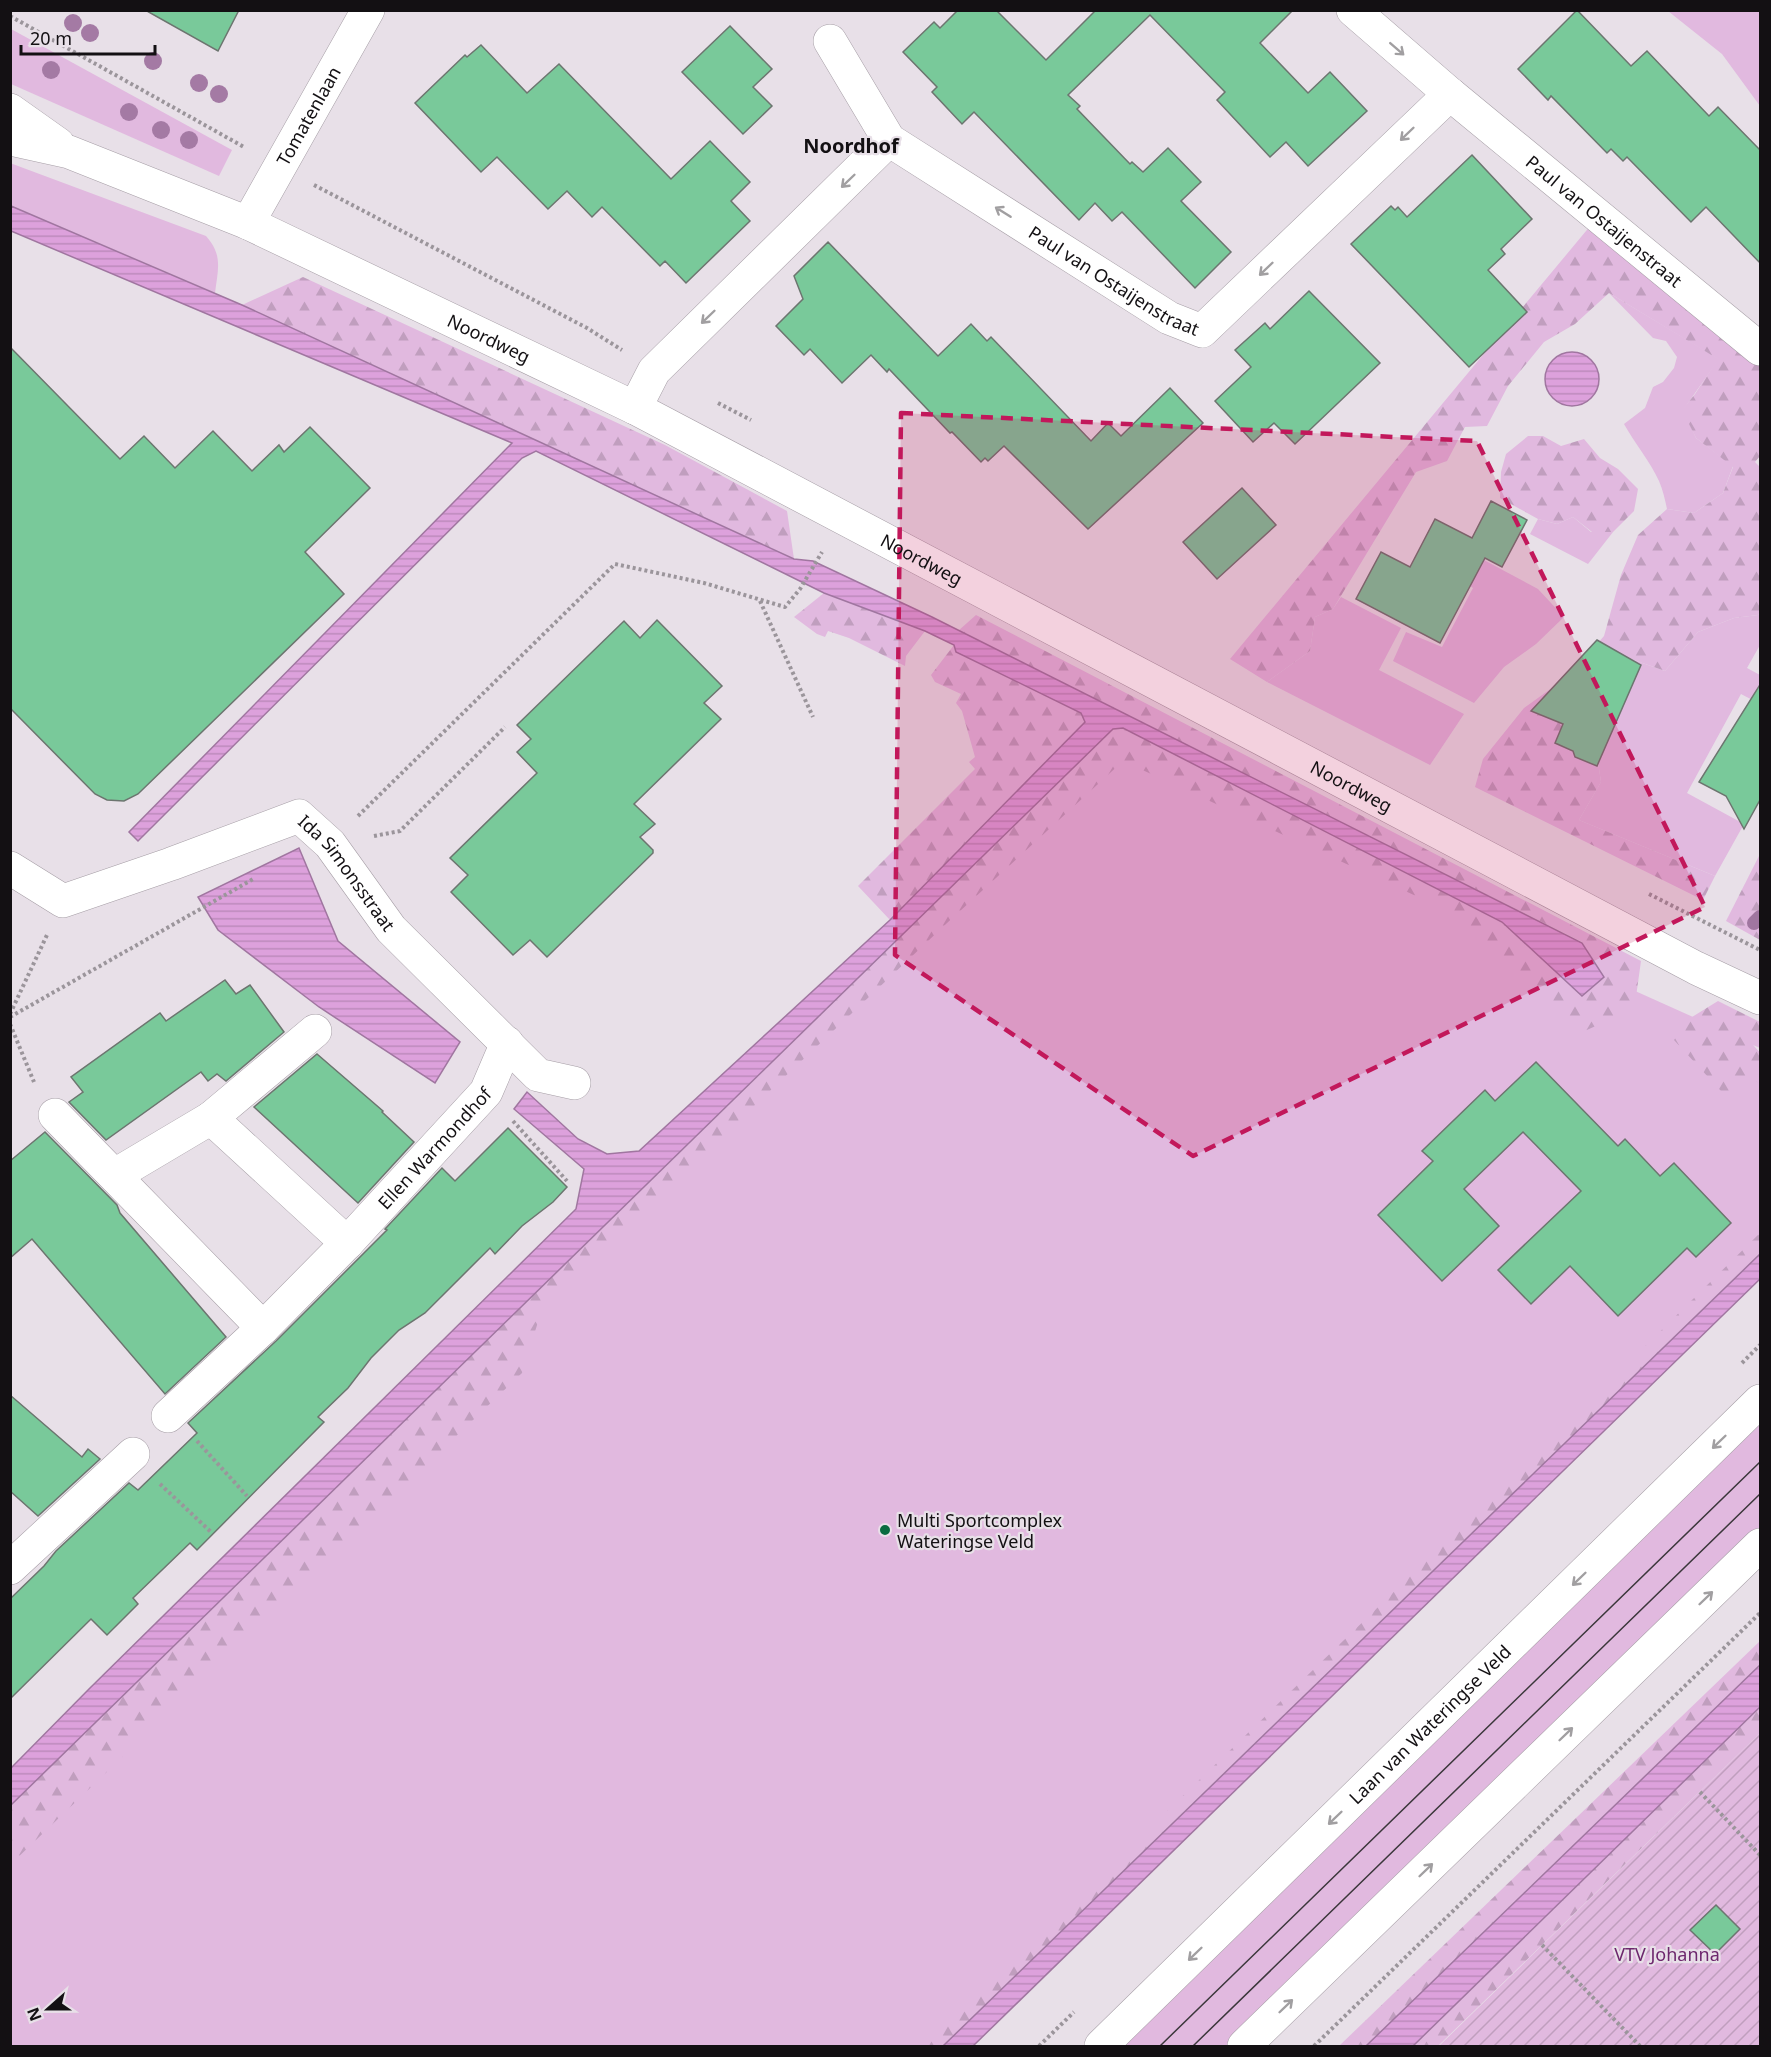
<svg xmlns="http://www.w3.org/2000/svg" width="1771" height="2057" font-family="'Noto Sans',sans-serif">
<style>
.grass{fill:#e1b9df}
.forest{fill:url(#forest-firs)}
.garden{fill:url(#garden-furrows)}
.water{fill:url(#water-rules);stroke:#a076a0;stroke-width:1.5}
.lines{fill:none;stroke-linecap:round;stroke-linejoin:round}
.stream{stroke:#a076a0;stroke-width:14}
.building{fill:#79c99a;stroke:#6c756f;stroke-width:1.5}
.minor-casing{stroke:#a69ea6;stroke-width:34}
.tertiary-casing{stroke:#a69ea6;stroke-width:34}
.path{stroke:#9b959b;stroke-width:4;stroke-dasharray:3 3;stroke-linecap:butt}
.minor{stroke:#fff;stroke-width:33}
.tertiary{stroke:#fff;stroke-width:33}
.tram{stroke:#3b373b;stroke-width:1.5}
.tree{fill:#a47aa4}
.oneway{stroke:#a19fa1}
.marked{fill:#c2185b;fill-opacity:0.2;stroke:#c2185b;stroke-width:4.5;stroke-dasharray:12 8;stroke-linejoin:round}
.poi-dot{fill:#096b40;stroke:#e8e0e8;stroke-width:2}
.labels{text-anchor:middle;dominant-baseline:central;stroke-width:4.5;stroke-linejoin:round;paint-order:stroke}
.street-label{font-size:18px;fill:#131013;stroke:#e8e0e8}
.poi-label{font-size:18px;fill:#131013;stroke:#e8e0e8;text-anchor:start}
.park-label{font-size:18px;fill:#6d276d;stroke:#e8e0e8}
.neighbourhood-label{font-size:20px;font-weight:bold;fill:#131013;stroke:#e8e0e8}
</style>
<defs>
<pattern id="forest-firs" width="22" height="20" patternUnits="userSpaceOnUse" patternTransform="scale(1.5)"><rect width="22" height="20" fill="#e1b9df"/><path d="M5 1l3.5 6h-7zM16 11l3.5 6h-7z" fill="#c09ebe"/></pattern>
<pattern id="garden-furrows" width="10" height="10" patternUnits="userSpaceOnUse" patternTransform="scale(1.5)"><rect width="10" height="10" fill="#e1b9df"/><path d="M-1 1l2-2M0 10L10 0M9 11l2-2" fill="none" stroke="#c09ebe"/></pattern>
<pattern id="water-rules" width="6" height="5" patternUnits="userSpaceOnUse" patternTransform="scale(1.5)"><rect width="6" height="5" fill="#dda1dc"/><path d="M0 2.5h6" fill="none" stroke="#bd8abc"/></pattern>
</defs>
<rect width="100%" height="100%" fill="#e8e0e8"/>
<!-- grass -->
<g class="grass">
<path d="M1668,11H1760V106L1722,54Z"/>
<path d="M11,29L232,150L219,176L11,84Z"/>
<path d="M10,163L206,236C223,255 218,269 215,293L11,206Z"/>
<path d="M1609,293L1719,359L1683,410L1696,438L1733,466L1723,493L1694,513L1667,509C1665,500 1663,490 1659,481C1650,461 1635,444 1624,424L1645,408L1653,387L1663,382L1674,368L1677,357L1666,341L1653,338Z"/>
<path d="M1573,517L1591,532H1613L1588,564L1530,534L1538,519L1557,524Z"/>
<path d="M1482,559L1538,589L1564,617L1536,644L1504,667L1474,703L1393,661L1406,632L1442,647L1473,588L1469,585Z"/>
<path d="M1341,597L1401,628L1379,670L1464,714L1430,765L1267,682L1310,651L1315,617L1333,609Z"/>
<path d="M1760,612V645L1747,668L1760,675V704L1741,694L1687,793L1744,824L1715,876L1579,820L1601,782L1595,742L1613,686L1634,660L1665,671L1698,632L1734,618L1758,615Z"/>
<path d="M1113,729L1604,977L1751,1043L1760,1053V1254L943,2046H11V1805Z"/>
<path d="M1760,1422V1529L1229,2046H1120Z"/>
</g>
<!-- forest -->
<g class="forest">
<path d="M1591,225L1760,362V456L1755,462L1760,467V612L1758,615L1734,618L1698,632L1665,671L1634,660L1613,686L1595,742L1601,782L1579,820L1715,876L1703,900L1475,787L1483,759L1524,708L1570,675L1604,636L1621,575L1638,535L1667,509L1694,513L1723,493L1733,467L1696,438L1682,410L1695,394L1718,359L1609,293L1575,324L1544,342L1508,386L1487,426L1465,427L1447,461L1416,472L1333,609L1315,617L1310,651L1267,682L1230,659Z"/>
<path d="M303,277L665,445L787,511L794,559L242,305Z"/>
<path d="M1528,436H1543L1561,446L1584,439L1600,458L1618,469L1638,489L1634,511L1613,532H1592L1573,517L1557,524L1538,519L1500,498L1501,472L1506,454Z"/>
<path d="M824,593L925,631L906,656L905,666L849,638L828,631L825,637L817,634L794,617Z"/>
<path d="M976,615L1641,961L1635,1004L1616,1017L1580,1033L1544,1001L1453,913L1123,761L947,923L543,1306L522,1373L11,1864V1805L1113,729L1123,728L1502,922L1582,996L1604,977L1582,942L958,631Z"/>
<path d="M954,645L956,652L1081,713L1085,722L890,920L858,886L975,769L969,762L975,757L962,711L956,703L961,694L935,682L931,675Z"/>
<path d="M1760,854V940L1726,921Z"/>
<path d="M1718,1001L1760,1022V1048L1753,1045L1760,1053V1085L1756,1081L1732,1103L1674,1040L1692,1017Z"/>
<path d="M1760,1233V1254L943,2046H924L1491,1498Z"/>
<path d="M1760,1641V1665L1366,2046H1339Z"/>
<path d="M1760,1707V1733L1438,2046H1413Z"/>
</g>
<!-- garden -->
<path class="garden" d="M1760,1733V2046H1439Z"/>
<!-- water -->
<g class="water">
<path d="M11,206L242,305L794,559L813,561L932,617L1582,943L1604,977L1582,996L1502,922L1123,728L1113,729L11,1805V1768L89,1689L576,1209L584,1169L514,1109L527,1092L578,1139L607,1154L639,1151L890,920L1085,722L1081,713L956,652L954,645L925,631L824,593L536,451L522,458L138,841L129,832L512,443L11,231Z"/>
<circle cx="1572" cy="379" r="27"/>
<path d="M299,848L338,941L460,1042L435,1083L319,1007L218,930L198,897Z"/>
<path d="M1760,1254V1279L973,2046H943Z"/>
<path d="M1760,1665V1707L1413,2046H1366Z"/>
</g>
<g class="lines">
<!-- stream -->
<path class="stream" d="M1754,923L1760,917"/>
</g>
<!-- building -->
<g class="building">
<path d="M145,10H239L218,51Z"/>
<path d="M958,10H996L1046,60L1096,10H1293L1260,43L1308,93L1330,72L1367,111L1308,166L1286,142L1270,157L1217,100L1225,92L1150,15L1068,95L1080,106L1077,109L1130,164L1132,162L1143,172L1168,148L1201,182L1181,201L1231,252L1195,288L1122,212L1112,221L1095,203L1079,220L974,112L962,124L932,92L937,87L903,52L934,22L940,28Z"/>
<path d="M1577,10L1631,66L1647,51L1709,116L1718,107L1761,151V264L1706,207L1691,222L1627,157L1623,161L1611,149L1607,153L1551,96L1548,100L1518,69Z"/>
<path d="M730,26L772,69L753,87L772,106L743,134L682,72Z"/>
<path d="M481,45L527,93L559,64L671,179L710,141L750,182L731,201L750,221L686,283L665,261L660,266L602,207L592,217L567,191L548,209L497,157L481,172L415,103L465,55L467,57Z"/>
<path d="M1472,155L1532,219L1501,249L1505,254L1488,270L1527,312L1469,367L1351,244L1391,206L1395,210L1398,207L1407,217Z"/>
<path d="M828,242L938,356L971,324L987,341L991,337L1091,441L1108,423L1121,436L1170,388L1203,423L1088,529L1004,446L988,461L985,458L981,462L952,432L950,433L889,369L887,372L871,355L842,383L810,349L804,355L776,326L803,299L794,276Z"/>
<path d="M1309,291L1380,363L1295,444L1274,423L1253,442L1215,401L1251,367L1235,350L1265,323L1270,329Z"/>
<path d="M10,347L120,459L144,436L175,468L213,431L252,471L279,445L284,452L310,427L370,488L305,552L344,594L138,794L124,801L107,800L95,794L10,708Z"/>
<path d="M1242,488L1276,525L1217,579L1183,542Z"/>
<path d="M1491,501L1527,520L1502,567L1485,558L1440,643L1356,599L1381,552L1410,567L1435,519L1472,538Z"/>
<path d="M657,620L722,686L704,703L721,719L634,804L655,824L640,837L653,850V853L547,957L530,940L513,955L451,892L468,875L450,858L537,773L517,752L531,739L517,725L624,621L640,638Z"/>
<path d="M1597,640L1641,665L1597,766L1575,757L1573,751L1555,743L1563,724L1531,711Z"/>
<path d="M1761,683V798L1744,829L1726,796L1699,782Z"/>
<path d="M225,980L236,994L250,985L284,1032L226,1081L217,1074L208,1081L201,1072L106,1140L69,1102L83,1092L71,1077L160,1013L166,1021Z"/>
<path d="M317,1054L383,1111L382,1112L414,1142L358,1203L254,1107Z"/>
<path d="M1536,1062L1618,1146L1625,1139L1660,1176L1674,1163L1731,1223L1696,1257L1687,1248L1618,1316L1570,1266L1531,1304L1498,1270L1581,1191L1523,1132L1464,1189L1499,1226L1442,1281L1378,1215L1433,1161L1422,1151L1485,1090L1495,1101Z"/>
<path d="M508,1128L567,1187L553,1202L522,1226L495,1254L490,1248L425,1313L399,1330L371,1358L348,1388L318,1417L324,1422L197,1550L190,1543L133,1598L138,1604L107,1635L91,1619L10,1699V1599L44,1566L56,1551L129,1483L138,1490L197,1433L188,1423L276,1341L387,1230L385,1229L442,1168L455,1181Z"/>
<path d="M45,1132L117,1205L120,1213L226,1337L165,1394L32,1239L10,1258V1161Z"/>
<path d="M10,1395L82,1457L88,1449L100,1459L38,1516L10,1491Z"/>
<path d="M1716,1905L1740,1929L1715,1954L1690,1930Z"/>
</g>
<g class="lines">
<defs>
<g id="minor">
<path id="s1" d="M1353,10L1450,94L1760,349"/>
<path id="s2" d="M830,41L889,140L1169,318L1202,331L1450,94"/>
<path id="s3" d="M248,223L368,10"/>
<path d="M635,408L654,371L889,140"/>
<path id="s4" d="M10,868L63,901L171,864L299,816L330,844L391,929L538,1075L574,1083"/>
<path d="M55,1115L263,1328"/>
<path d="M211,1118L315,1031"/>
<path d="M115,1175L211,1118L347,1243"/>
<path id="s5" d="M168,1416L263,1328L347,1243L486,1092L507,1043"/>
<path d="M10,1568L133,1454"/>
</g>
<g id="tertiary">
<path d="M10,110L58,144"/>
<path id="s6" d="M10,139L69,152L248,223L635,408L1696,968L1760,998"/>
<path id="s7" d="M1101,2046L1760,1401"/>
<path d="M1244,2046L1760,1545"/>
</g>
</defs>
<!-- minor casing -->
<use href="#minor" class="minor-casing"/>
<!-- tertiary casing -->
<use href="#tertiary" class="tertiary-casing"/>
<!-- path -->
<g class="path">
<path d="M10,16L244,147"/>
<path d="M314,185L587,328L622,350"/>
<path d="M718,403L751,420"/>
<path d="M760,601L813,717"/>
<path d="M358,816L615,564L704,583L785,607L800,589L822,552"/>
<path d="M374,836L400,831L505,727"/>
<path d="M1649,894L1760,950"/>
<path d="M10,1014L47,935"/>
<path d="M10,1017L255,878"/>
<path d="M10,1024L34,1082"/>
<path d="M513,1121L567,1181"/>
<path d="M1742,1363L1760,1345"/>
<path d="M197,1441L247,1496"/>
<path d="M160,1484L212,1533"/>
<path d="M1700,1792L1760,1855"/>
<path d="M1542,1945L1640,2046"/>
<path d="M1039,2046L1074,2012"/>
<path d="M1314,2046L1760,1613"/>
</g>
<!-- minor -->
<use href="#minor" class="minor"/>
<!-- tertiary -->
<use href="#tertiary" class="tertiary"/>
<!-- tram -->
<g class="tram">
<path d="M1160,2046L1760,1462"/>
<path d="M1193,2046L1760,1494"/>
</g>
</g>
<!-- trees -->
<g class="tree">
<circle cx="73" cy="23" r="9"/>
<circle cx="90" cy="33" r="9"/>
<circle cx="153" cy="61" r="9"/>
<circle cx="51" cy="70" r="9"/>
<circle cx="199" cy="83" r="9"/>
<circle cx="219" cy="94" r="9"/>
<circle cx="129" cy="112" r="9"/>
<circle cx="161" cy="130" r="9"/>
<circle cx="189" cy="140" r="9"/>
</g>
<!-- one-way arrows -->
<defs><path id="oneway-shaft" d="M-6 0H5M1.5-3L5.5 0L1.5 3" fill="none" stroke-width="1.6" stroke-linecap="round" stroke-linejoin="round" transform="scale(1.5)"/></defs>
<g class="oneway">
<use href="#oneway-shaft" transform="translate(1397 49) rotate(41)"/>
<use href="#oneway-shaft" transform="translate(1407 134) rotate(136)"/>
<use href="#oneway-shaft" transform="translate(848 181) rotate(136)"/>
<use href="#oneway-shaft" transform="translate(1003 212) rotate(-148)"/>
<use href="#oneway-shaft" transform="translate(1266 269) rotate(136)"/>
<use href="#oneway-shaft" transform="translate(708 317) rotate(136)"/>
<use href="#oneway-shaft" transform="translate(1719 1442) rotate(136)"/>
<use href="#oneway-shaft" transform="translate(1579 1579) rotate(136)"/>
<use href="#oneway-shaft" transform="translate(1706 1598) rotate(-44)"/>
<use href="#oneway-shaft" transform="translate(1566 1734) rotate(-44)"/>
<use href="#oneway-shaft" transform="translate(1335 1818) rotate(136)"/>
<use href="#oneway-shaft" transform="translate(1426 1870) rotate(-44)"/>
<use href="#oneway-shaft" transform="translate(1195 1954) rotate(136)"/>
<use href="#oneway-shaft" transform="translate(1286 2006) rotate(-44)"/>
</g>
<!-- marked area -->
<path class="marked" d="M901,413L1477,441L1705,907L1193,1156L895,955Z"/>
<!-- markers -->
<circle class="poi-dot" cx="885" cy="1530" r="6"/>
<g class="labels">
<!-- street labels -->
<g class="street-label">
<text stroke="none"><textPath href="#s3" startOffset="123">Tomatenlaan</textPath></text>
<text stroke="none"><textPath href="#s1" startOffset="328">Paul van Ostaijenstraat</textPath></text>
<text stroke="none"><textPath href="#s2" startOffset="381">Paul van Ostaijenstraat</textPath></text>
<text stroke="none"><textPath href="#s6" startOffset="520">Noordweg</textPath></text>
<text stroke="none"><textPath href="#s6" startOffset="1006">Noordweg</textPath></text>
<text stroke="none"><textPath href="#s6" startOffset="1492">Noordweg</textPath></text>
<text stroke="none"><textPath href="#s4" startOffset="388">Ida Simonsstraat</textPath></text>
<text stroke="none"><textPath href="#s5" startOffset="378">Ellen Warmondhof</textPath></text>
<text stroke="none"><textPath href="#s7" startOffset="460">Laan van Wateringse Veld</textPath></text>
</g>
<!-- poi labels -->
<g class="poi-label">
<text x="897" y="1520">Multi Sportcomplex<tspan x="897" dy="21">Wateringse Veld</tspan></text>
</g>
<!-- park labels -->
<g class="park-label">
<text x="1667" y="1954">VTV Johanna</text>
</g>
<!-- neighbourhood labels -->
<g class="neighbourhood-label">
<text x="851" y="145">Noordhof</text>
</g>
</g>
<!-- border -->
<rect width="1771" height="2057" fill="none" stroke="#131013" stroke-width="24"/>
<!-- north arrow -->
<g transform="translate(48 2009) rotate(249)" stroke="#e8e0e8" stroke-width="4.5" paint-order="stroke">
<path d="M0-4.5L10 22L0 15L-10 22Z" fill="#131013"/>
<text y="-9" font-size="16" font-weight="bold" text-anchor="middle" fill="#131013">N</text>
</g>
<!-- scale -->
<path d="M21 45v9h134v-9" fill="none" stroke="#131013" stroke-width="3"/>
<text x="30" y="45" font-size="18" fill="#131013" stroke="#e8e0e8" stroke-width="4.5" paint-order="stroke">20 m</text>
</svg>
